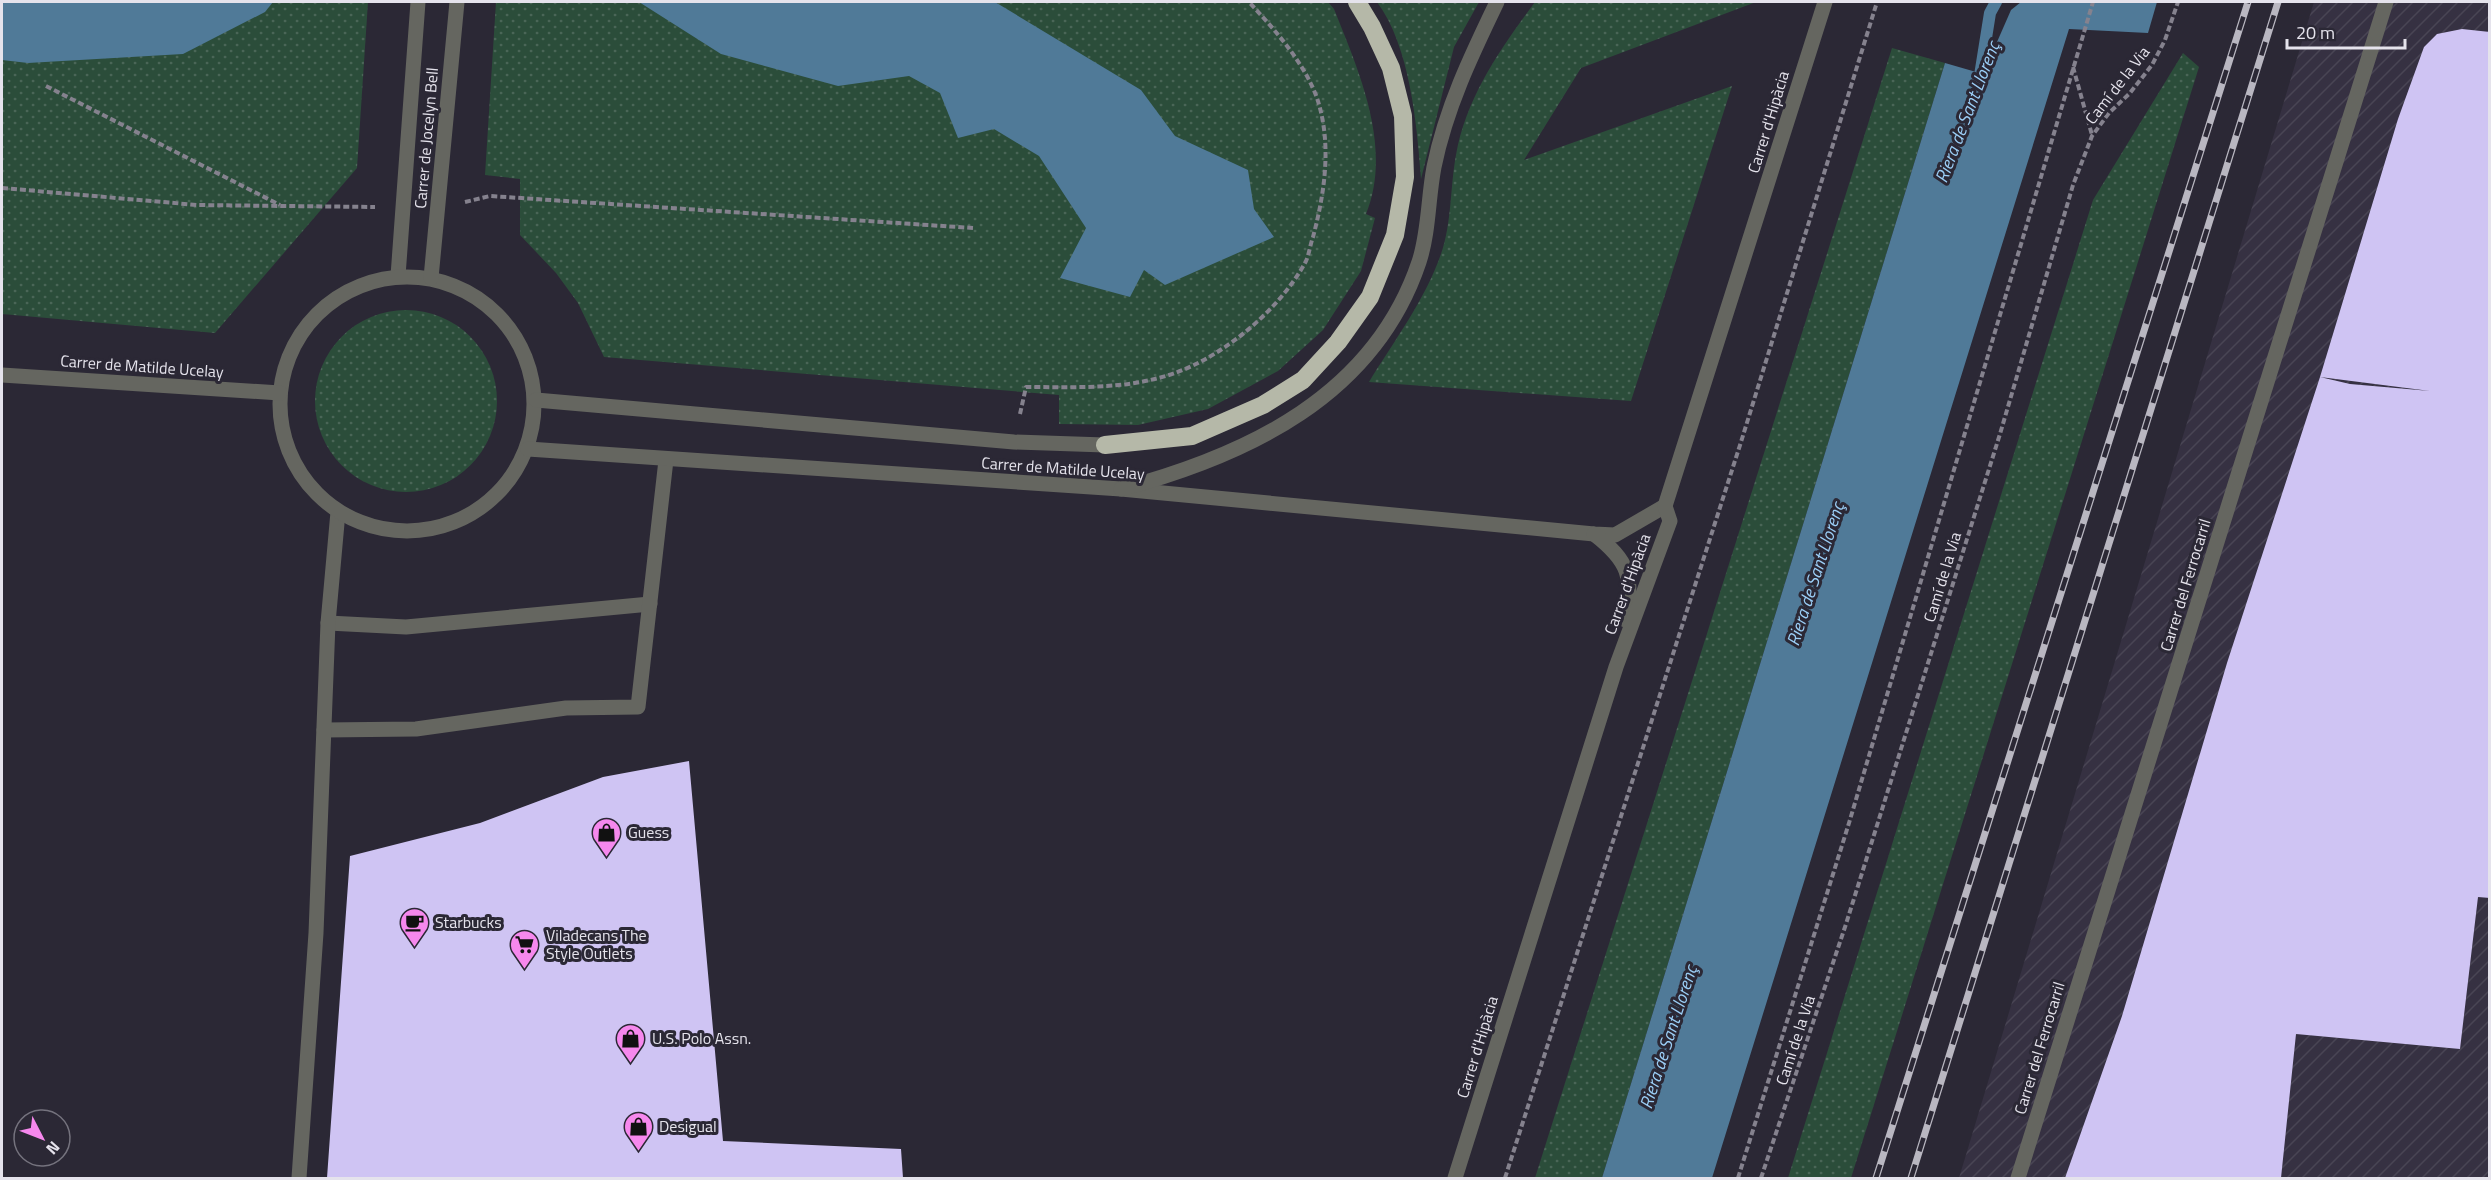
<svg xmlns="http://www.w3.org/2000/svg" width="2491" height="1180" font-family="'Titillium Web',sans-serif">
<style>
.industrial{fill:url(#industrial-furrows)}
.grass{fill:url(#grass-dots)}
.water{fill:#507a98}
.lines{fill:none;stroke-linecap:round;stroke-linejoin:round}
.stream{stroke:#507a98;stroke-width:12}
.building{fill:#cfc4f3}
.path{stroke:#85828e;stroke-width:4;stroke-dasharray:6 3;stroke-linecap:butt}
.service{stroke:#656660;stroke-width:15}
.minor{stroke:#656660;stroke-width:15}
.tertiary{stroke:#656660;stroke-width:15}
.motorway{stroke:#b5b8a8;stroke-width:18}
.rail-casing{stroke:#b9b7c1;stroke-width:7}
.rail{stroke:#2b2835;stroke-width:4.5;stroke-dasharray:14;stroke-linecap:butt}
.labels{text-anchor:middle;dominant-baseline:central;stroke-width:6;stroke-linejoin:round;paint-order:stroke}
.street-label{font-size:16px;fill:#e5e3ec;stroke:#2b2835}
.poi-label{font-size:16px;fill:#e5e3ec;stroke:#2b2835;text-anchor:start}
.water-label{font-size:18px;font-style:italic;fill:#9bcef6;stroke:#2b2835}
</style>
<defs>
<pattern id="industrial-furrows" width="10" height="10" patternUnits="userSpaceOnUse" patternTransform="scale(1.5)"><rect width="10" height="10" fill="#363142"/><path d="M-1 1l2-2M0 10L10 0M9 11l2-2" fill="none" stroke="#494554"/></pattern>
<pattern id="grass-dots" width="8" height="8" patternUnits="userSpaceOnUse" patternTransform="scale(1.5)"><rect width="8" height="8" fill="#2b4d3a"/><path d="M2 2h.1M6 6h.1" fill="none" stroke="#4a6657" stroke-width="1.8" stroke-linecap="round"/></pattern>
</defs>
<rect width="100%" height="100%" fill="#2b2835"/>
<!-- industrial -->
<path class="industrial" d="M2314,2H2489V1178H1959Z"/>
<!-- grass -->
<g class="grass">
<path d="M2,2H368L357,168L215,333L2,314Z"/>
<path d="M496,2H1328L1334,9C1359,72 1393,147 1366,214L1375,218L1361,271L1323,330L1278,371L1208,409L1138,425L1059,424V395L604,357L578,303L556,273L520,235V179L485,175Z"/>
<path d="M1377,2H1479L1454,47L1421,179C1417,125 1410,46 1377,2Z"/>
<path d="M1535,2H1756L1581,68L1524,160L1732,86L1631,401L1369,382C1394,341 1425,300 1441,254C1452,223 1450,187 1456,155C1466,97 1501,48 1535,2Z"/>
<path d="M1892,48L1945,63L1602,1178H1535Z"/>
<path d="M2183,53L2199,67L1851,1178H1788L2093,200Z"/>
<circle cx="406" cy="401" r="91"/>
</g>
<!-- water -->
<g class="water">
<path d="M2,2H273L265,12L183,54L28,63L2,60Z"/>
<path d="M639,2H995L1141,90L1175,136L1248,170L1254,209L1274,237L1165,285L1144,270L1130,297L1060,278L1086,228L1039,156L994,129L958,138L940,93L909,76L838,86L721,54Z"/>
<path d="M2021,2H2157L2148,33L2069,29L1712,1178H1602L1945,63L1983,74L2011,10Z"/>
</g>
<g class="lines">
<!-- stream -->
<path class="stream" d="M1978,88L1990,13L1996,2"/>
</g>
<!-- building -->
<g class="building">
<path d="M2462,29L2490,32V898L2478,897L2460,1049L2296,1034L2281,1178H2065L2122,1016L2227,663L2320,377L2350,384L2430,391L2320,377L2398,119L2424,47L2437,34Z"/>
<path d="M689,761L723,1141L901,1149L903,1178H327L350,856L480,823L603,777Z"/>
</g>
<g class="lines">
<!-- path -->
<g class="path">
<path d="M2073,67L2092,135"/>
<path d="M46,86L280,205"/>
<path d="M2,188L197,205L375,207"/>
<path d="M465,202L490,196L973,228"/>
<path d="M1020,414L1026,387C1076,387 1127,390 1175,373C1225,355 1279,310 1305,263C1309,256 1310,245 1313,237C1325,192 1332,143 1317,98C1304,62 1274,29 1249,2"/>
<path d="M1505,1178L1741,442L1877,2"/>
<path d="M1738,1178L1849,823L2093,2"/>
<path d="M1761,1178L1846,924L2000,434L2073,185L2092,136L2109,113L2130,93L2152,65L2165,40L2178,2"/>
</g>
<!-- service -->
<g class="service">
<path d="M328,623L406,627L650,604"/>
<path d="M324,730L416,729L566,708L638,707L666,460"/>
<path d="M299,1178L316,933L328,623L338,512"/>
</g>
<!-- minor -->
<g class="minor">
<path d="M398,276L418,2"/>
<circle cx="407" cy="404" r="127"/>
<path d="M431,278L457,2"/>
<path d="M2,375L280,393"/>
<path d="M536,400L1014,442L1105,445"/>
<path d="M528,449L1121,489L1594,534L1615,535L1665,506"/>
<path d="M1594,534C1629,561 1634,577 1625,620"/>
<path d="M1455,1178L1616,667L1670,521L1665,506L1825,2"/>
<path d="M2018,1178L2386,2"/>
</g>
<!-- tertiary -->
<path class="tertiary" d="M1121,489C1248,455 1374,396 1419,262C1429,232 1428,198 1434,167C1446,108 1471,56 1497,2"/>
<!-- motorway -->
<path class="motorway" d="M1105,445L1192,436L1263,405L1303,380L1338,342L1370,297L1395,235L1405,177L1403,116L1391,68L1372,27L1357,2"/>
<defs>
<g id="rail">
<path d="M1876,1178L2248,2"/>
<path d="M1911,1178L2278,2"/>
</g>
</defs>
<!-- rail casing -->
<use href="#rail" class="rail-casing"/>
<!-- rail -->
<use href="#rail" class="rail"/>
</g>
<!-- icons -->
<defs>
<symbol id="shop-pin" viewBox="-11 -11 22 30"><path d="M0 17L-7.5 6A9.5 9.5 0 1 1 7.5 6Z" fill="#f688ed" stroke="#2b2835"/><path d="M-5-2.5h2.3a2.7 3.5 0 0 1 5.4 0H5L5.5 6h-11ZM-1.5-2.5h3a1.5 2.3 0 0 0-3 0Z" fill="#111"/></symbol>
<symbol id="cafe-pin" viewBox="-11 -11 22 30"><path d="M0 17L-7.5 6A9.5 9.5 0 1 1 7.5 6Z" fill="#f688ed" stroke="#2b2835"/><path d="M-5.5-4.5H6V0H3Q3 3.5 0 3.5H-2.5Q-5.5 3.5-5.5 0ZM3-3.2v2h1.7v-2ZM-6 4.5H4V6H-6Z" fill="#111"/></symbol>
<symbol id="supermarket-pin" viewBox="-11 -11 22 30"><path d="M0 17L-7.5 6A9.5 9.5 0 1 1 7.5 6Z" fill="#f688ed" stroke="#2b2835"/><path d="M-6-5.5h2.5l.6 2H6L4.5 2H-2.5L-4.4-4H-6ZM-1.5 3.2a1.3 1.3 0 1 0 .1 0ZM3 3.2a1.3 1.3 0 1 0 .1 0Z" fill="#111"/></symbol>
</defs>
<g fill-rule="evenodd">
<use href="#shop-pin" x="590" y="816" width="33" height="45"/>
<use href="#cafe-pin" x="398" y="906" width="33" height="45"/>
<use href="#supermarket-pin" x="508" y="928" width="33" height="45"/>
<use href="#shop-pin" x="614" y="1022" width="33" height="45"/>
<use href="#shop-pin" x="622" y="1110" width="33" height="45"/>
</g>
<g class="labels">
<!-- street labels -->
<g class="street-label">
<text transform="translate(2117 85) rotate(-52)">Camí de la Via</text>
<text transform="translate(1768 122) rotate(-73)">Carrer d'Hipàcia</text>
<text transform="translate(426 138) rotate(-85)">Carrer de Jocelyn Bell</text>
<text transform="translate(142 366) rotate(4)">Carrer de Matilde Ucelay</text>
<text transform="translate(1063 468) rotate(4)">Carrer de Matilde Ucelay</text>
<text transform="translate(1942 577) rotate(-73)">Camí de la Via</text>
<text transform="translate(1627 584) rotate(-70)">Carrer d'Hipàcia</text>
<text transform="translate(2185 585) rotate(-73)">Carrer del Ferrocarril</text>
<text transform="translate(1795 1040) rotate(-72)">Camí de la Via</text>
<text transform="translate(1477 1047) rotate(-73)">Carrer d'Hipàcia</text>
<text transform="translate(2039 1048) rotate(-73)">Carrer del Ferrocarril</text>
</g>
<!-- poi labels -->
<g class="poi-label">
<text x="628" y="832">Guess</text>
<text x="435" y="922">Starbucks</text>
<text x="546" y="935">Viladecans The<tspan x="546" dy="18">Style Outlets</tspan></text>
<text x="652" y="1038">U.S. Polo Assn.</text>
<text x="659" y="1126">Desigual</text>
</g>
<!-- water labels -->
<g class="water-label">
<text transform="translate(1967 112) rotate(-69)">Riera de Sant Llorenç</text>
<text transform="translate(1815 574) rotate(-72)">Riera de Sant Llorenç</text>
<text transform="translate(1668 1037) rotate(-72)">Riera de Sant Llorenç</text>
</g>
</g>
<!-- border -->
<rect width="2491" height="1180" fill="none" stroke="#e5e3ec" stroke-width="6"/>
<!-- north arrow -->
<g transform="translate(42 1138) rotate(132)"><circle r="28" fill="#2b2835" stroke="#75737e" stroke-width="1.5"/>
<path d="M0-4.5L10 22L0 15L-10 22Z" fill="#f688ed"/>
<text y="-9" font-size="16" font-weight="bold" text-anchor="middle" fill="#e5e3ec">N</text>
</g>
<!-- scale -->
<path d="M2287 39v9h118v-9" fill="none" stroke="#e5e3ec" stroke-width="3"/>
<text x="2296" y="39" font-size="18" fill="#e5e3ec" stroke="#2b2835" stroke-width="4.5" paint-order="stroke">20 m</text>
</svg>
